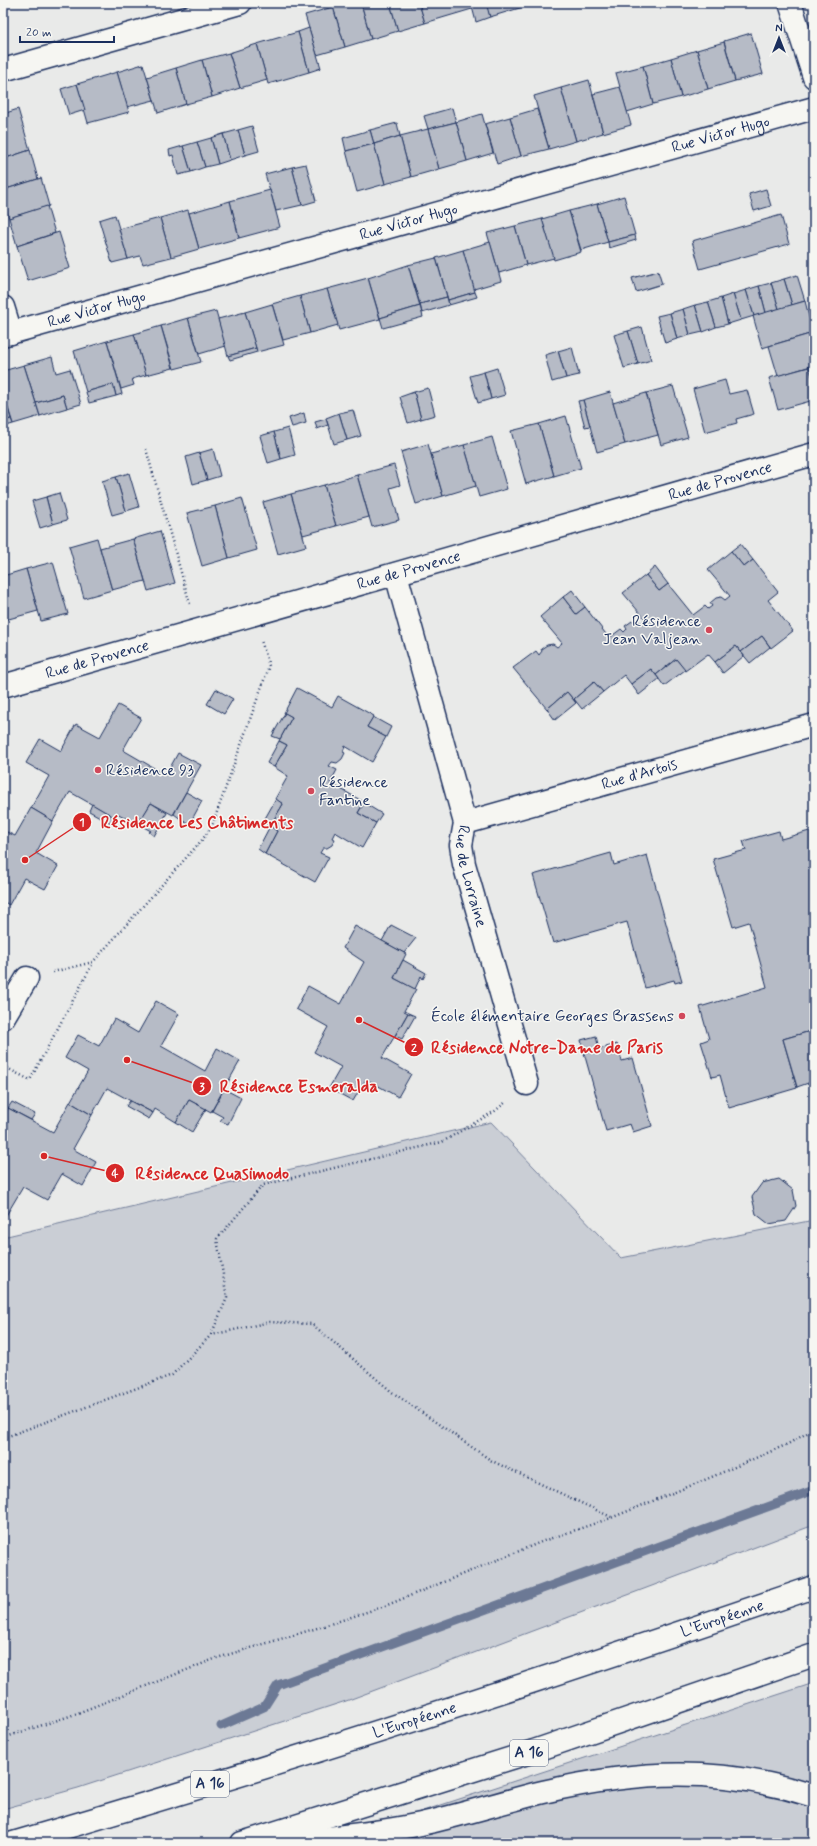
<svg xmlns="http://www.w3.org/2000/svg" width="817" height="1846" font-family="Mynerve,sans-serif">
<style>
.green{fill:#caced5;stroke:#727e9a}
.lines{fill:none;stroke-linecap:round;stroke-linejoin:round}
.stream{stroke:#6c7995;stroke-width:9}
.building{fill:#b6bbc6;stroke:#1b2f5e}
.minor-casing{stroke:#1b2f5e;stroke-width:25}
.highway-casing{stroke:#1b2f5e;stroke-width:25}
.path{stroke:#1b2f5e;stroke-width:2.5;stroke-dasharray:1 3;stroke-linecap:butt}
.minor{stroke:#f6f6f2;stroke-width:22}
.highway{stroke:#f6f6f2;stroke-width:22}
.poi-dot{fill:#d1495b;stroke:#f6f6f2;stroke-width:1.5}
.labels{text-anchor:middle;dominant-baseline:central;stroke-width:3;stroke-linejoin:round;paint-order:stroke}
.shield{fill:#f6f6f2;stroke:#5d6b8a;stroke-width:1}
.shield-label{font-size:15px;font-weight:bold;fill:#1b2f5e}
.street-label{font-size:16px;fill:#1b2f5e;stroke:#f6f6f2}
.poi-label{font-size:16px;fill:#1b2f5e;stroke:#f6f6f2;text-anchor:end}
.leader{fill:none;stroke:#d62828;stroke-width:1.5}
.callout-dot{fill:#d62828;stroke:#f6f6f2;stroke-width:1.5}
.mark-label{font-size:12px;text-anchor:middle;font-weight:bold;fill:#fff}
.callout-label{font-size:17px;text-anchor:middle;font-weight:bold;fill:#d62828;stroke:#f6f6f2;stroke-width:3;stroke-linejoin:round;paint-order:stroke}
</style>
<rect width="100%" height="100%" fill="#e9eae9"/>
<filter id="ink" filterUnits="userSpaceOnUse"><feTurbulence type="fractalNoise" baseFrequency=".025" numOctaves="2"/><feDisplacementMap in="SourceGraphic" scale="8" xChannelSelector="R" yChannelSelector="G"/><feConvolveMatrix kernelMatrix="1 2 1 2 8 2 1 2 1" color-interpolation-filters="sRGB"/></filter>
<g filter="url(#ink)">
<!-- green -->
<g class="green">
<path d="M491,1122L621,1258L814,1220V1525L346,1701L78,1788L3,1809V1237Z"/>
<path d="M814,1683V1843H325Z"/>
</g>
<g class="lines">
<!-- stream -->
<path class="stream" d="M221,1726L264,1707L278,1685L814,1490"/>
</g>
<!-- building -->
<g class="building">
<path d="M347,3H361L371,39L345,47L333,7Z"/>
<path d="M361,3H390L398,31L371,39Z"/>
<path d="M390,3H419L425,23L398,31Z"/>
<path d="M419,3H471L472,9L425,23Z"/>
<path d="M471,3H487L490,17L476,22Z"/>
<path d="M486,3H521L523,7L490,17Z"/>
<path d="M333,7L345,47L317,55L305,15Z"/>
<path d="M309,28L321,68L309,72L298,32Z"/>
<path d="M298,32L309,72L268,84L257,44Z"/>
<path d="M751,33L763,74L735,81L724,41Z"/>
<path d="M724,42L735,81L708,89L697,50Z"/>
<path d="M257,44L267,80L240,88L229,53Z"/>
<path d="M697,50L708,89L681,97L671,58Z"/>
<path d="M229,53L240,88L212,97L202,60Z"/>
<path d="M671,58L681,97L653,104L643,66Z"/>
<path d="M202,60L212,97L186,104L176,68Z"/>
<path d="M143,64L154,100L127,107L117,72Z"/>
<path d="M643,66L653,104L627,112L616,73Z"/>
<path d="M176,68L186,104L158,113L147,77Z"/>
<path d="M117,72L129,112L88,123L77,84Z"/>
<path d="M589,80L603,133L576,141L561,88Z"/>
<path d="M77,84L85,110L69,115L61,89Z"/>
<path d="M620,87L631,125L603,133L593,94Z"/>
<path d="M561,88L576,141L549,149L534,96Z"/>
<path d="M452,108L456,122L428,129L424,116Z"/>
<path d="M18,109L30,150L3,159V114Z"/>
<path d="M537,109L549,149L521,156L510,117Z"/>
<path d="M482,114L493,153L467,161L456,122Z"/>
<path d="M510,117L521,156L497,164L485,124Z"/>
<path d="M456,122L467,161L439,169L428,129Z"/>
<path d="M397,123L400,136L374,144L370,130Z"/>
<path d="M252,126L259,151L245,155L238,130Z"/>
<path d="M428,129L439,169L411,177L400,136Z"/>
<path d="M238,130L245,155L230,160L223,134Z"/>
<path d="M370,130L374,144L346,151L343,138Z"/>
<path d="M223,134L230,160L218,164L211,138Z"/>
<path d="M400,136L411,177L385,184L374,144Z"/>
<path d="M211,138L218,164L205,167L197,142Z"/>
<path d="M197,142L205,167L191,172L183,146Z"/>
<path d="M374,144L385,184L357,192L346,151Z"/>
<path d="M183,146L191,172L178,175L173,155L170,156L169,150Z"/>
<path d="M30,150L38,179L3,190V159Z"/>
<path d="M306,164L316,201L302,205L292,167Z"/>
<path d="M292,167L302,205L276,211L265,174Z"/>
<path d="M41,178L49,206L9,218L3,200V190Z"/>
<path d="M766,189L771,206L754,211L749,194Z"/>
<path d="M270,190L280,227L239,238L230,201Z"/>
<path d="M624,196L635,235L608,242L597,204Z"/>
<path d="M230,201L239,238L199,249L189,213Z"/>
<path d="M597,204L608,242L581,250L569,211Z"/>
<path d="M47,206L55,233L17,246L9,218Z"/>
<path d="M188,210L199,249L171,257L160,218Z"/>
<path d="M569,211L581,252L554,260L542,219Z"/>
<path d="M115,215L128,259L112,263L99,220Z"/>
<path d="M781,215L789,244L700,269L692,241Z"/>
<path d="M160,218L171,257L143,264L140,256L128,259L119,229Z"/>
<path d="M542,219L554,258L526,265L515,226Z"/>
<path d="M515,226L526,265L499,273L487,233Z"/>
<path d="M59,232L70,268L28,281L17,246Z"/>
<path d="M635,235L636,240L609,248L608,242Z"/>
<path d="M490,242L501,281L474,289L463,250Z"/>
<path d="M463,250L475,292L448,300L436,258Z"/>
<path d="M436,258L447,297L420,304L408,265Z"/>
<path d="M408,265L420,306L380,318L368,278Z"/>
<path d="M658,271L662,284L636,292L632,278Z"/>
<path d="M797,275L805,301L792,305L784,279Z"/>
<path d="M368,278L380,319L339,330L327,289Z"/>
<path d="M784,279L792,305L779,309L771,283Z"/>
<path d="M771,283L779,309L766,313L759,286Z"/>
<path d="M759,286L766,313L754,316L746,290Z"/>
<path d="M327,289L338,325L310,333L300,296Z"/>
<path d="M746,290L754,316L741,320L733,294Z"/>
<path d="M475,292L477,297L449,305L448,300Z"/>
<path d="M733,294L741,320L728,324L721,298Z"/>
<path d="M300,296L310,333L283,340L272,304Z"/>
<path d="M447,297L449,305L422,313L420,304Z"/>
<path d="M721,298L728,324L716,327L708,302Z"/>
<path d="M805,301L813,333L762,348L753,316Z"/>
<path d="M708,302L716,327L703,332L695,305Z"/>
<path d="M272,304L284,345L257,352L245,312Z"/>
<path d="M695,305L703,332L690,335L683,309Z"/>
<path d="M420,306L423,317L383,328L380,318Z"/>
<path d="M683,309L690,335L677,339L670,313Z"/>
<path d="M216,311L226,346L199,354L188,318Z"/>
<path d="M245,312L256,348L228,356L218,319Z"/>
<path d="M670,313L677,339L665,343L657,316Z"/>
<path d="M188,318L201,362L174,369L161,326Z"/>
<path d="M161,326L173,368L146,375L134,334Z"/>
<path d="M642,327L651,360L638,364L628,331Z"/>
<path d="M628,331L638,364L624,368L614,335Z"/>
<path d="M813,333L814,365L778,376L769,346Z"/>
<path d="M134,334L146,375L132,379L134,385L121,389L107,341Z"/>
<path d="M107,341L122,394L116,396L113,384L86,392L74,351Z"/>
<path d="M572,347L579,375L566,378L558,351Z"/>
<path d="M256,348L257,352L230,360L228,356Z"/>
<path d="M558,351L566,378L552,382L545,355Z"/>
<path d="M52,357L56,373L70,369L81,404L67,408L63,395L36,403L24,365Z"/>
<path d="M24,365L40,416L13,424L3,392V371Z"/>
<path d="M809,367L814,382V400L778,410L769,378Z"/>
<path d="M497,368L505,395L491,399L484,372Z"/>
<path d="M484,372L491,399L478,403L470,376Z"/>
<path d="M725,380L729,394L747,390L754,414L736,419L737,423L705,432L693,389Z"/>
<path d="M113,384L116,396L89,403L86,392Z"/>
<path d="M673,386L688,437L661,445L646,393Z"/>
<path d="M428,388L435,415L421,419L414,392Z"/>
<path d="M3,392L11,419L3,421Z"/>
<path d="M414,392L421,419L408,423L400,397Z"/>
<path d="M610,392L625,444L597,452L583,400Z"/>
<path d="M646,393L658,435L625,444L613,403Z"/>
<path d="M63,395L67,408L40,416L36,403Z"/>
<path d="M583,400L590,426L585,427L578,401Z"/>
<path d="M353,410L361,436L347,440L339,413Z"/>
<path d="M304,413L306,423L292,427L289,418Z"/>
<path d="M339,413L347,440L334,444L326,418Z"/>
<path d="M566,416L581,468L554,476L539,424Z"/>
<path d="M11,419L13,424L3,427V421Z"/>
<path d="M326,419L328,425L317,429L315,422Z"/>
<path d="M539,424L554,476L526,484L511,431Z"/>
<path d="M288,428L295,455L281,459L274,432Z"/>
<path d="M274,432L281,459L268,463L260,436Z"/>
<path d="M492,437L507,489L479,497L464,445Z"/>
<path d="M428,444L443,496L416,504L401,452Z"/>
<path d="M464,445L476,486L443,496L431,454Z"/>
<path d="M213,449L220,476L207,480L199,453Z"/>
<path d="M199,453L207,480L193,484L186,457Z"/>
<path d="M394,465L400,485L390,488L399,520L372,527L357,475Z"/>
<path d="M129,473L139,507L126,511L116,477Z"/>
<path d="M357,475L369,517L336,526L324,485Z"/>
<path d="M116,477L126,511L112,515L102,481Z"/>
<path d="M324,485L336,526L303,535L291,494Z"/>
<path d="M59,493L67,520L53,524L46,497Z"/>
<path d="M291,494L306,546L278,554L263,502Z"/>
<path d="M46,497L53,524L40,528L32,501Z"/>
<path d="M242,498L257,550L229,558L215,506Z"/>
<path d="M215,506L229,558L202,566L187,513Z"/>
<path d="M160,531L175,583L148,591L133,539Z"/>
<path d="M97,538L112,590L84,598L69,546Z"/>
<path d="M133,539L145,581L112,590L100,548Z"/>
<path d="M740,544L753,560L744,567L731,551Z"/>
<path d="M731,551L744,567L753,560L778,592L768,600L793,631L771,648L762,636L741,652L736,646L715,662L708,654L685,671L676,659L656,675L651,669L631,684L624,675L603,692L594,682L574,699L576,703L567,692L547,709L513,668L536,651L539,655L542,651L541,649L547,645L553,644L557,647L562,643L540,617L563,597L576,614L585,607L609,638L621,629L624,632L627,629L625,626L632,621L637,620L641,623L645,619L623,593L646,575L659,591L668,584L693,615L705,606L708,609L712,606L710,603L716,598L721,597L725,600L730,596L708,570Z"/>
<path d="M53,562L68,614L41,621L26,569Z"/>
<path d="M655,567L668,584L659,591L646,575Z"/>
<path d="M26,569L38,611L5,620L3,613V576Z"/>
<path d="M572,590L585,607L576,614L563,597Z"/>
<path d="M762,636L770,647L750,663L741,652Z"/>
<path d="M736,646L744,656L723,673L715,662Z"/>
<path d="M676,659L685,670L664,686L656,675Z"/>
<path d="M651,669L659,679L639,695L631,684Z"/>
<path d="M594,682L603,692L582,709L574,699Z"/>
<path d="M297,688L332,707L338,696L374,716L367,727L386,737L372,762L345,746L343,752L345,753L342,759L337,763L332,762L329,766L337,770L330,783L364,802L358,813L376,823L362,848L335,832L332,838L335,839L332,845L327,848H323L320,853L329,857L315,882L265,854L277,831L270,826L283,804L275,799L288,776L274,767L287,745L279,741L292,717L284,713Z"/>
<path d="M216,689L233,699L224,714L207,704Z"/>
<path d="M567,692L576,703L555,720L547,709Z"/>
<path d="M118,705L141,718L123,750L166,775L178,753L201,765L173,815L151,803L138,825L117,813L114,817L70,792L53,821L31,808L49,776L26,763L40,739L61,751L76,724L100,737Z"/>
<path d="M285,713L292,717L280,739L272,736Z"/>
<path d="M373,717L391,727L386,737L367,727Z"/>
<path d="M279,741L287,745L274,767L267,763Z"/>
<path d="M186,792L202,801L189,825L174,814Z"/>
<path d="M276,799L283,804L270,826L263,822Z"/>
<path d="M151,803L167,813L154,836L149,832L151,831L138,824Z"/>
<path d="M364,803L382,814L376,823L358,813Z"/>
<path d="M92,804L114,817L111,823L89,811Z"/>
<path d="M31,808L53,821L36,853L58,866L45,889L24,878L9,905L3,901V830L15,836Z"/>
<path d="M270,826L277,831L265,854L258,849Z"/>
<path d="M813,830L814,1030L783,1039L797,1088L729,1108L720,1075L712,1077L701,1042L709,1039L700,1007L767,987L749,922L733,927L713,859L746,850L743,841L779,831L781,839Z"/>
<path d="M611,853L614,865L647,855L682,981L675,983L674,980L645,988L627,922L553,943L533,875Z"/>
<path d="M391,925L416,938L404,953L382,941Z"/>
<path d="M355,926L406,954L394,978L416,989L404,1011L408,1013L382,1058L411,1074L398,1097L366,1079L353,1101L329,1088L341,1067L314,1052L328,1027L296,1009L308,986L341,1004L364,962L343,948Z"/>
<path d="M403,960L426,973L423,979L421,976L415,989L394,978Z"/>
<path d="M156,1001L179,1014L161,1046L205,1071L217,1048L240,1061L211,1112L189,1100L176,1122L155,1109L153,1113L107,1088L92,1115L70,1102L88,1071L65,1058L78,1035L99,1046L114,1019L138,1033Z"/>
<path d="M408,1013L415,1016L402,1039L395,1036Z"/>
<path d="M814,1030V1081L797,1087L783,1039Z"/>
<path d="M596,1036L599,1049L584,1053L581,1040Z"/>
<path d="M617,1044L622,1061L633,1058L652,1126L633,1132L630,1124L606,1131L584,1053Z"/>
<path d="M224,1089L241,1098L228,1124L220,1121L223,1117L212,1111Z"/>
<path d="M189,1100L206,1109L192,1132L176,1122Z"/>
<path d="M130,1101L153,1113L149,1119L126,1106Z"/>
<path d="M12,1102L35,1114L31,1120L8,1108Z"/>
<path d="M70,1102L92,1115L73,1149L96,1162L83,1186L62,1174L47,1200L23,1187L4,1219L3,1110L6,1112L8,1108L53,1132Z"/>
<path d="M779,1179L793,1190L796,1206L786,1221L769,1224L756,1214L752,1197L762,1183Z"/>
</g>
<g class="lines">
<defs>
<g id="minor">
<path d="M790,3L814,77"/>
<path d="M3,70L240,3"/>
<path d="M3,307L11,333"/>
<path id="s1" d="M3,335L814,108"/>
<path id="s2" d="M396,574L465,823L461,845L464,864L527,1084"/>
<path id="s3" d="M3,686L814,454"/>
<path id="s4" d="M465,823L814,725"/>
<path d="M3,1018L27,978"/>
</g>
<g id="highway">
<path id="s5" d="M13,1843C282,1765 549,1678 814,1587"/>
<path d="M242,1843L534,1751L814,1655"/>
<path d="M289,1843C333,1837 378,1833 421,1824C462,1815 502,1802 543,1792C638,1770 720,1766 814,1796"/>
</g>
</defs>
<!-- minor casing -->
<use href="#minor" class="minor-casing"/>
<!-- highway casing -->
<use href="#highway" class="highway-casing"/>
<!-- path -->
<g class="path">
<path d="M146,449L190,604"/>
<path d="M53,972L93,962L202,840L212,826L269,666L261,640"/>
<path d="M3,1066L30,1080L93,963"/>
<path d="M211,1335L227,1298L217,1239L263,1185L442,1142L495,1111L506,1102"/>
<path d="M3,1438L172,1375L211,1335L270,1322L312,1324L392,1392L492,1461L611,1517"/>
<path d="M3,1738L70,1716L217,1658L324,1626L385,1606L546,1540L611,1518L707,1479L788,1444L814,1429"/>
</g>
<!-- minor -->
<use href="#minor" class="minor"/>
<!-- highway -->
<use href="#highway" class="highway"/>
</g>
</g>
<!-- markers -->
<g class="poi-dot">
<circle cx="709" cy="630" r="4"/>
<circle cx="98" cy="770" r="4"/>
<circle cx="311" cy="791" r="4"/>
<circle cx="682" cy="1016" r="4"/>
</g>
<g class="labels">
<!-- shield labels -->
<g class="shield">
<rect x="510" y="1740" width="38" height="26" rx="3"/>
<rect x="191" y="1771" width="38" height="26" rx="3"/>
</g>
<g class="shield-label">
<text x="529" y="1753">A 16</text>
<text x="210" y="1784">A 16</text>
</g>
<!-- street labels -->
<g class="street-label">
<text stroke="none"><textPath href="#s1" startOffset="745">Rue Victor Hugo</textPath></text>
<text stroke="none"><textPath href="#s1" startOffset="421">Rue Victor Hugo</textPath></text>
<text stroke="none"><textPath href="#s1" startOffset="97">Rue Victor Hugo</textPath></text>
<text stroke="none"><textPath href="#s3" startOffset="746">Rue de Provence</textPath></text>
<text stroke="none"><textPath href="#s3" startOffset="422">Rue de Provence</textPath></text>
<text stroke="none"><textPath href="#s3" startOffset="98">Rue de Provence</textPath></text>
<text stroke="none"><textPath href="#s4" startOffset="181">Rue d'Artois</textPath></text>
<text stroke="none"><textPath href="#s2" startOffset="313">Rue de Lorraine</textPath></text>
<text stroke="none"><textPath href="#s5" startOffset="744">L'Européenne</textPath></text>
<text stroke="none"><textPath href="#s5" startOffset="420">L'Européenne</textPath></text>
</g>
<!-- poi labels -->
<g class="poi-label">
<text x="701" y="621">Résidence<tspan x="701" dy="18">Jean Valjean</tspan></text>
<text x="106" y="770" text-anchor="start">Résidence 93</text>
<text x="319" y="782" text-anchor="start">Résidence<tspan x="319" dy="18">Fantine</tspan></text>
<text x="674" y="1016">École élémentaire Georges Brassens</text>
</g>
</g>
<!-- callouts -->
<path class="leader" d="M25 860L82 822M359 1020L414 1047M127 1060L202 1086M44 1156L115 1173"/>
<g class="callout-dot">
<circle cx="25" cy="860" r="4"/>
<circle cx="359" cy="1020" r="4"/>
<circle cx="127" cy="1060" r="4"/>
<circle cx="44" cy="1156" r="4"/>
<circle cx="82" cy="822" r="10"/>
<circle cx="414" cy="1047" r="10"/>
<circle cx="202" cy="1086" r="10"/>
<circle cx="115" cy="1173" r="10"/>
</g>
<g class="mark-label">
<text x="82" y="826">1</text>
<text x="414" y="1052">2</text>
<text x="202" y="1091">3</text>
<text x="115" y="1177">4</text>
</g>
<g class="callout-label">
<text x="197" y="828">Résidence Les Châtiments</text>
<text x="547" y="1053">Résidence Notre-Dame de Paris</text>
<text x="299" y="1092">Résidence Esmeralda</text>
<text x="212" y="1179">Résidence Quasimodo</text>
</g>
<!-- margin -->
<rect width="817" height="1846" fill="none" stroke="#f6f6f2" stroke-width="16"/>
<rect x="8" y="8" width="801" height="1830" fill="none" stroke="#1b2f5e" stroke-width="1.5" filter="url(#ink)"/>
<!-- north arrow -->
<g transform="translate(779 38)" stroke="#f6f6f2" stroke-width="3" paint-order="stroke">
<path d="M0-3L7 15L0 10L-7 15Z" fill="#1b2f5e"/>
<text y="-6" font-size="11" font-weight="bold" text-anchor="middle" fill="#1b2f5e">N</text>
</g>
<!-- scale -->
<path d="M20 36v6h94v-6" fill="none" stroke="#1b2f5e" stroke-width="2"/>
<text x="26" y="36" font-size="12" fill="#1b2f5e" stroke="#f6f6f2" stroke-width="3" paint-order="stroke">20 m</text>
</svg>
